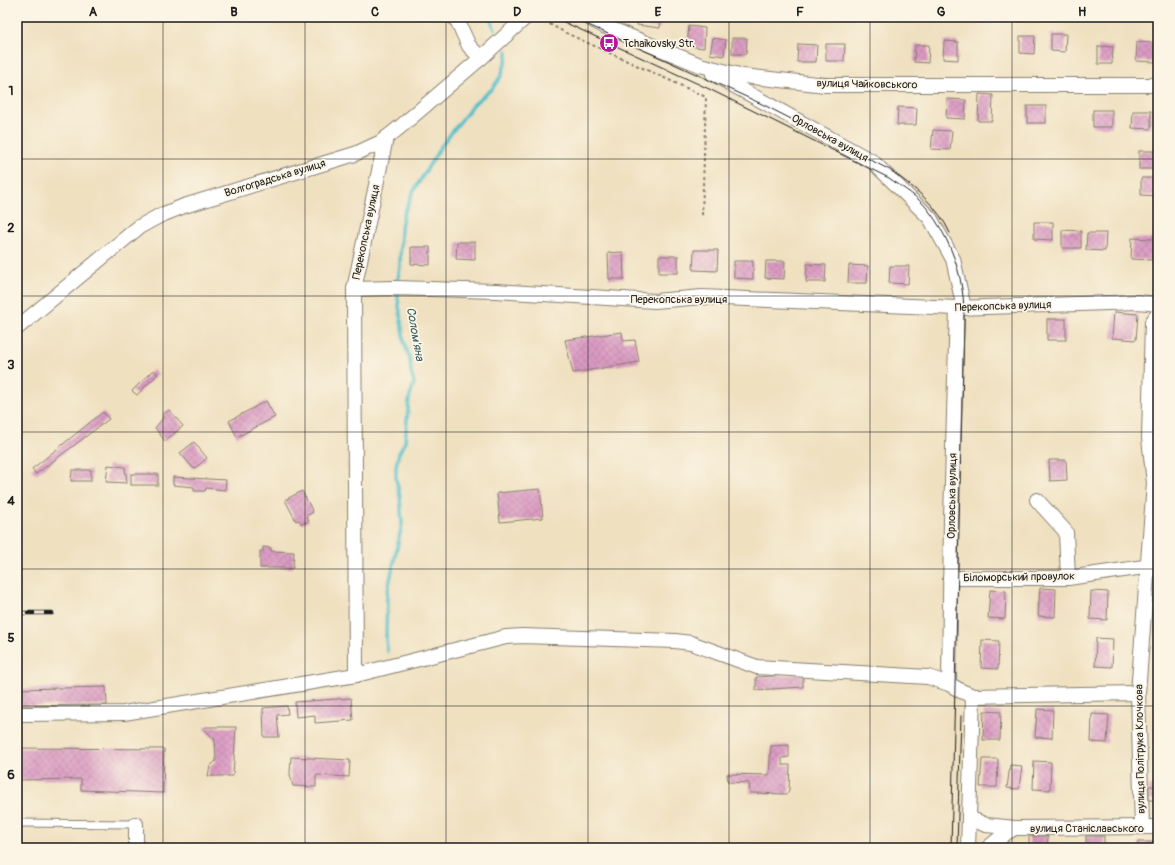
<svg xmlns="http://www.w3.org/2000/svg" width="1175" height="865" font-family="Pangolin,sans-serif">
<style>
.lines{fill:none;stroke-linecap:round;stroke-linejoin:round}
.stream{stroke:#52bfca;stroke-width:3.5}
.building{fill:url(#building-cross-hatch)}
.service-casing{stroke:#867e6e;stroke-width:9}
.minor-casing{stroke:#867e6e;stroke-width:16}
.path{stroke:#867e6e;stroke-width:2;stroke-dasharray:3 3;stroke-linecap:butt}
.service{stroke:#fff;stroke-width:7}
.minor{stroke:#fff;stroke-width:14}
.tram{stroke:#1c1c1c;stroke-width:1}
.rail-casing{stroke:#1c1c1c;stroke-width:4.5}
.rail{stroke:#fcf5e5;stroke-width:3;stroke-dasharray:9;stroke-linecap:butt}
.grid{fill:none;stroke:#1c1c1c;stroke-width:1;stroke-opacity:0.55}
.labels{text-anchor:middle;dominant-baseline:central;stroke-width:3.5;stroke-linejoin:round;paint-order:stroke}
.poi-label{font-size:11px;fill:#1c1c1c;stroke:#fcf5e5;text-anchor:start}
.street-label{font-size:11px;fill:#1c1c1c;stroke:#fcf5e5}
.water-label{font-size:12px;font-style:italic;fill:#325d62;stroke:#fcf5e5}
.neatline{fill:none;stroke:#1c1c1c;stroke-width:1.5}
.grid-label{font-size:13px;text-anchor:middle;font-weight:bold;fill:#1c1c1c}
</style>
<defs>
<pattern id="building-cross-hatch" width="8" height="8" patternUnits="userSpaceOnUse"><rect width="8" height="8" fill="#da9ac2"/><path d="M0 0l8 8M0 8l8-8" fill="none" stroke="#ba84a6"/></pattern>
</defs>
<rect width="100%" height="100%" fill="#fcf5e5"/>
<filter id="ink" filterUnits="userSpaceOnUse"><feTurbulence type="fractalNoise" baseFrequency=".025" numOctaves="2"/><feDisplacementMap in="SourceGraphic" scale="8" xChannelSelector="R" yChannelSelector="G"/><feConvolveMatrix kernelMatrix="1 2 1 2 8 2 1 2 1" color-interpolation-filters="sRGB"/></filter>
<filter id="wash" filterUnits="userSpaceOnUse"><feTurbulence type="fractalNoise" baseFrequency=".012" numOctaves="4" result="noise"/><feDisplacementMap in="SourceGraphic" scale="16" xChannelSelector="R" yChannelSelector="G"/><feGaussianBlur stdDeviation="0.9" result="paint"/><feColorMatrix in="noise" values="0 0 0 0 0 0 0 0 0 0 0 0 0 0 0 0 0 1.4 0 .05"/><feComposite in="paint" operator="in"/></filter>
<g filter="url(#wash)">
<rect width="100%" height="100%" fill="#efe0c0"/>
<g class="lines">
<!-- stream -->
<g class="stream">
<path d="M489,17L495,29"/>
<path d="M397,285L400,267L401,228L403,216L413,192L441,146L474,104L492,89L501,76L507,58V51"/>
<path d="M387,651L386,636L387,594L402,524L400,496L396,479V466L399,453L405,442L409,399L414,383L411,372L410,360L404,342L397,291"/>
</g>
</g>
<g id="blocks">
<!-- building -->
<g class="building">
<path d="M638,17H661L660,28L637,25Z"/>
<path d="M689,26L705,28L704,48L687,46Z"/>
<path d="M1051,34H1066L1065,52L1051,51Z"/>
<path d="M1020,36H1035L1034,54L1020,53Z"/>
<path d="M713,38L726,40L724,56L710,54Z"/>
<path d="M732,38H747L746,54H732Z"/>
<path d="M944,41L958,42V60L943,59Z"/>
<path d="M1137,42L1156,43L1155,62L1136,61Z"/>
<path d="M798,44L817,45L816,62H797Z"/>
<path d="M826,44H845L844,61H826Z"/>
<path d="M915,45H929L928,63L914,62Z"/>
<path d="M1098,46L1113,47L1112,64H1098Z"/>
<path d="M979,94L993,95L992,121H978Z"/>
<path d="M947,99L966,100L965,119L946,118Z"/>
<rect x="1027" y="106" width="19" height="17"/>
<path d="M898,107L917,108L916,125H897Z"/>
<rect x="1093" y="110" width="19" height="17"/>
<path d="M1133,111H1151V129L1132,128Z"/>
<path d="M933,130L952,131L950,150L931,149Z"/>
<rect x="1139" y="151" width="19" height="18"/>
<path d="M1141,178H1158V196L1141,195Z"/>
<path d="M1034,222H1053V240L1034,239Z"/>
<path d="M1062,230L1081,231V248H1062Z"/>
<path d="M1087,233H1106L1105,251L1086,250Z"/>
<path d="M1132,238L1154,239L1152,260L1131,259Z"/>
<path d="M457,242H475V260L456,259Z"/>
<path d="M411,247H430V265L411,264Z"/>
<path d="M694,250H718L717,271L693,270Z"/>
<path d="M623,252L624,279H609L608,253Z"/>
<rect x="659" y="256" width="19" height="17"/>
<path d="M734,261H753V279L734,278Z"/>
<path d="M766,261H785L784,279L765,278Z"/>
<path d="M807,264L826,265L825,282H806Z"/>
<path d="M849,265L868,266L867,283H848Z"/>
<path d="M890,266H909L908,284L889,283Z"/>
<path d="M1114,312L1138,314L1136,340L1112,338Z"/>
<rect x="1047" y="319" width="19" height="21"/>
<path d="M622,332L623,341L635,340L639,362L573,373L565,340Z"/>
<path d="M153,370L158,374L137,395L132,391Z"/>
<path d="M266,401L275,417L237,437L229,421Z"/>
<path d="M169,410L183,426L165,441L155,428L163,418V414Z"/>
<path d="M103,412L109,419L36,474L32,469Z"/>
<path d="M194,442L207,458L194,469L180,453Z"/>
<path d="M1049,460H1066L1067,480L1050,481Z"/>
<path d="M108,465L125,467L127,483L106,482Z"/>
<path d="M72,470H91V481H71Z"/>
<rect x="131" y="474" width="27" height="11"/>
<path d="M173,477L226,480L225,490L206,488L205,491H194V487L173,485Z"/>
<path d="M540,489L543,518L500,522L497,493Z"/>
<path d="M302,491L313,512L306,516L309,521L302,524L299,520L296,521L285,500Z"/>
<path d="M263,547L271,548V551L294,552L293,568H260V551H263Z"/>
<path d="M1040,588L1056,589L1055,617L1038,616Z"/>
<path d="M990,590L1006,591L1005,619L988,618Z"/>
<path d="M1091,591L1108,592L1107,620L1090,619Z"/>
<path d="M1096,638L1113,639L1112,667L1095,666Z"/>
<path d="M982,640L999,641L998,669L981,668Z"/>
<path d="M803,674V687L756,690V677Z"/>
<path d="M106,687L107,705L17,706V689Z"/>
<path d="M351,698L353,720L315,723V715L296,717L295,702Z"/>
<path d="M287,706L288,714L277,715L279,737H264L263,708Z"/>
<path d="M1037,709L1053,710L1052,738L1035,737Z"/>
<path d="M984,711L1001,712L1000,740H983Z"/>
<path d="M1092,714L1109,715L1107,743L1091,742Z"/>
<path d="M204,727H236L233,776H208L210,766L216,761L215,740L204,729Z"/>
<path d="M789,745V757L782,758V765H790L789,790L787,794L750,793L749,783L728,782L727,774L769,775L771,746Z"/>
<path d="M17,748L164,749L163,793L81,790V779L17,780Z"/>
<path d="M291,757L350,760L349,777L316,775V787L293,786L290,774Z"/>
<path d="M982,759H998L997,787H980Z"/>
<path d="M1034,761L1051,762L1050,790L1033,789Z"/>
<path d="M1010,765L1022,766L1019,789L1007,788Z"/>
<rect x="1149" y="786" width="9" height="14"/>
<path d="M1029,836H1048L1047,848H1029Z"/>
<rect x="1086" y="836" width="18" height="12"/>
<rect x="1138" y="842" width="19" height="6"/>
</g>
</g>
</g>
<g filter="url(#ink)">
<use href="#blocks" fill-opacity="0" stroke="#867e6e" stroke-width="1"/>
<g class="lines">
<defs>
<path id="service" d="M17,823L136,824"/>
<g id="minor">
<path d="M454,17L458,22L469,46L481,58"/>
<path d="M587,17L604,26L700,65L743,76L826,85H1158"/>
<path d="M713,74L873,162L930,218L953,259L964,308"/>
<path d="M386,138L354,289L396,288L496,291L655,301L702,297L957,308L1138,302L1158,304"/>
<path d="M354,289L356,675"/>
<path d="M17,328L139,227L159,216L184,206L355,154L381,142L400,127L481,58L526,17"/>
<path d="M1037,500L1066,532L1068,578"/>
<path d="M950,578H1068L1158,565"/>
<path d="M949,684L951,519L957,308"/>
<path d="M21,714L124,713L356,675L506,637L522,636L675,641L691,643L757,667L928,677L949,684L961,691L973,696L1138,693"/>
<path d="M969,818L986,825L1015,828L1158,827"/>
<path d="M1142,827L1138,693L1154,483L1149,438L1152,322L1158,314"/>
<path d="M136,848V824"/>
<path d="M968,848L973,696"/>
<path d="M988,848L1006,833L1015,828"/>
</g>
</defs>
<!-- service casing -->
<use href="#service" class="service-casing"/>
<!-- minor casing -->
<use href="#minor" class="minor-casing"/>
<!-- path -->
<path class="path" d="M539,18L564,32L706,97L702,216"/>
<!-- service -->
<use href="#service" class="service"/>
<!-- minor -->
<use href="#minor" class="minor"/>
<!-- tram -->
<g class="tram">
<path d="M553,17L707,88L889,178C903,188 919,197 929,211C946,233 958,262 962,289C964,300 964,312 964,323L951,848"/>
<path d="M571,17L764,105L890,170C914,187 938,206 950,233"/>
<path d="M957,848L961,716"/>
</g>
<defs>
<path id="rail" d="M17,613H52"/>
</defs>
<!-- rail casing -->
<use href="#rail" class="rail-casing"/>
<!-- rail -->
<use href="#rail" class="rail"/>
</g>
</g>
<!-- grid -->
<path class="grid" d="M163,17V848M305,17V848M446,17V848M588,17V848M729,17V848M870,17V848M1012,17V848M17,159H1158M17,296H1158M17,432H1158M17,569H1158M17,706H1158"/>
<!-- icons -->
<defs>
<symbol id="bus-disc" viewBox="-11 -11 22 22"><circle r="9.5" fill="#b5179e" stroke="#fcf5e5"/><path d="M-5-6H5V4H4V6H2V4H-2V6H-4V4H-5ZM-3.5-4V0h7V-4ZM-3.5 1.2v1.5H-2V1.2ZM2 1.2v1.5H3.5V1.2Z" fill="#fff"/></symbol>
</defs>
<g fill-rule="evenodd">
<use href="#bus-disc" x="598" y="32" width="22" height="22"/>
</g>
<g class="labels">
<!-- poi labels -->
<g class="poi-label">
<text x="623" y="43">Tchaikovsky Str.</text>
</g>
<!-- street labels -->
<g class="street-label">
<text transform="translate(867 84) rotate(1)">вулиця Чайковського</text>
<text transform="translate(830 138) rotate(29)">Орловська вулиця</text>
<text transform="translate(275 178) rotate(-17)">Волгоградська вулиця</text>
<text transform="translate(366 232) rotate(-78)">Перекопська вулиця</text>
<text x="679" y="299">Перекопська вулиця</text>
<text transform="translate(1003 306) rotate(-2)">Перекопська вулиця</text>
<text transform="translate(952 496) rotate(-89)">Орловська вулиця</text>
<text transform="translate(1019 577) rotate(-1)">Біломорський провулок</text>
<text transform="translate(1140 749) rotate(-91)">вулиця Політрука Клочкова</text>
<text x="1087" y="828">вулиця Станіславського</text>
</g>
<!-- water labels -->
<g class="water-label">
<text transform="translate(415 334) rotate(80)">Солом'яна</text>
</g>
</g>
<!-- margin -->
<rect width="1175" height="865" fill="none" stroke="#fcf5e5" stroke-width="44"/>
<rect x="22" y="22" width="1131" height="821" class="neatline"/>
<g class="grid-label">
<text x="93" y="16">A</text>
<text x="234" y="16">B</text>
<text x="375" y="16">C</text>
<text x="517" y="16">D</text>
<text x="658" y="16">E</text>
<text x="800" y="16">F</text>
<text x="941" y="16">G</text>
<text x="1082" y="16">H</text>
<text x="11" y="95">1</text>
<text x="11" y="232">2</text>
<text x="11" y="369">3</text>
<text x="11" y="505">4</text>
<text x="11" y="642">5</text>
<text x="11" y="779">6</text>
</g>
</svg>
